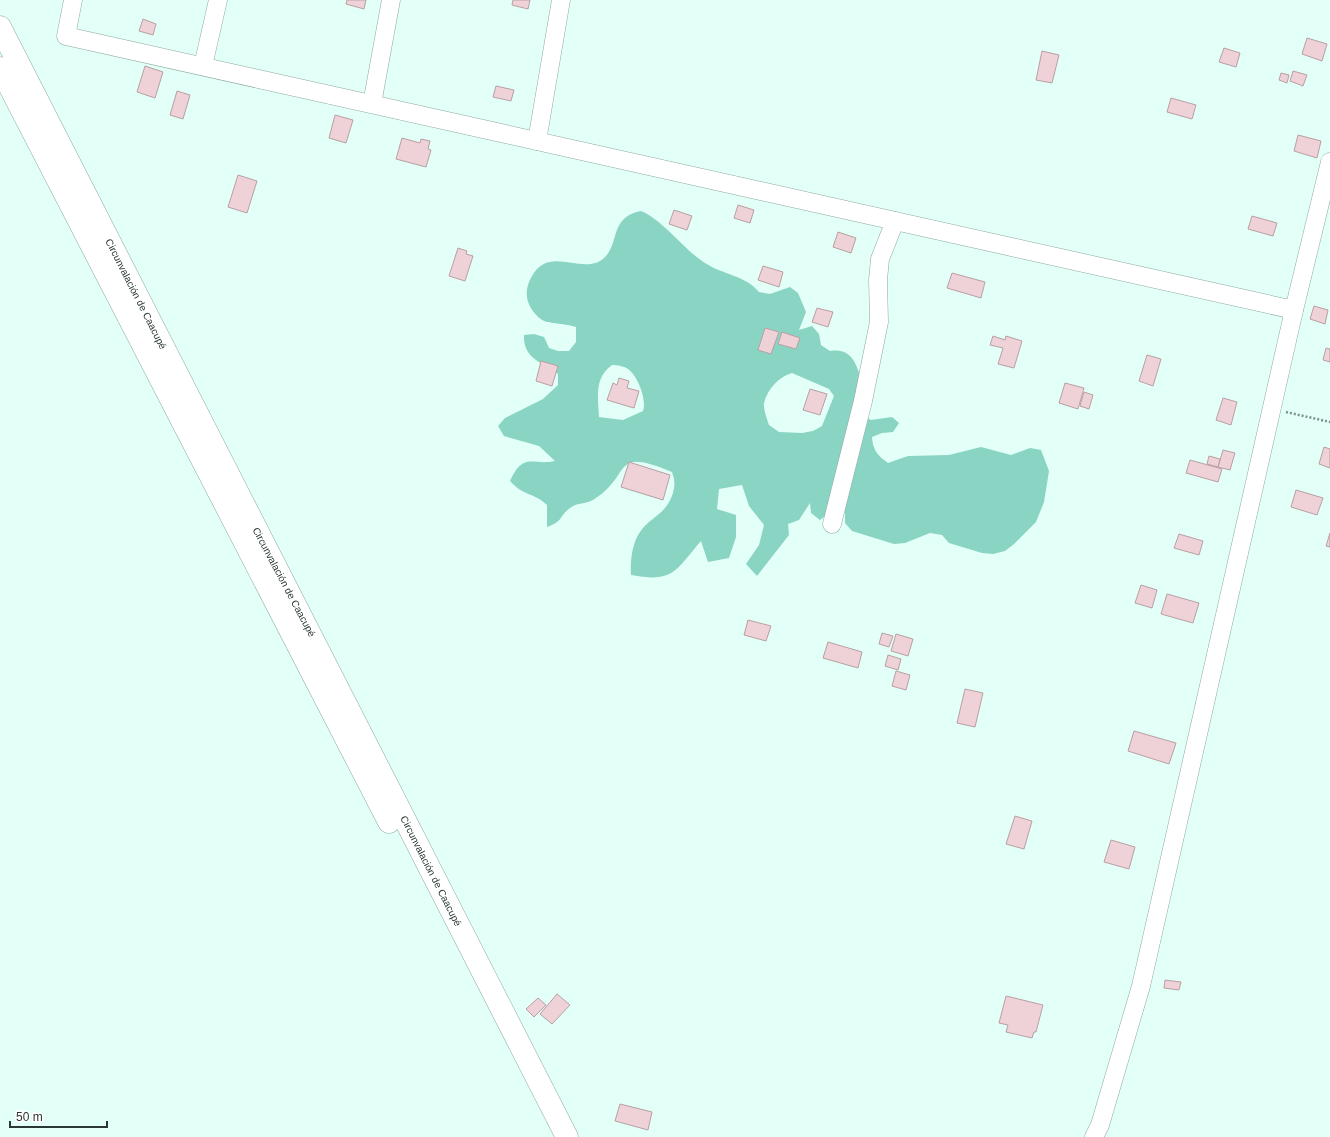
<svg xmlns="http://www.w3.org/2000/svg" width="1330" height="1137" font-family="Helvetica,sans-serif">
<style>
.forest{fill:#8ad4c3;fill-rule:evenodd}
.building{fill:#eed2d7;stroke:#b99fa3}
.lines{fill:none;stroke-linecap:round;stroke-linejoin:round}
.minor-casing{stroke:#8da8a1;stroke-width:19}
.highway-casing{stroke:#8da8a1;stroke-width:23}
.path{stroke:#7e918d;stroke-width:2.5;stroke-dasharray:2 2;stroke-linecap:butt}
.minor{stroke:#fff;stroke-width:18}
.highway{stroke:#fff;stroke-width:22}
.labels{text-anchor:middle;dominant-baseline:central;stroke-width:3;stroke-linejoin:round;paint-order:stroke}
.street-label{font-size:10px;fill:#2b3734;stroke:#fff}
</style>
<rect width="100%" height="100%" fill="#e2fff8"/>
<!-- forest -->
<path class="forest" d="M641,211C663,220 684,250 705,263C723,275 745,275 759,292L770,294L790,287L798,293L806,312L799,330L812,326L819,334L821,345L830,351C857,347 858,373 865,393L857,412L871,420L892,417L899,423L893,432L882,433L872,437C873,450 877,455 888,463L908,456L949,455L981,447L1011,455L1030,448L1041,450L1049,471L1044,502L1036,522L1014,544L1005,551L993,554L982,553L949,543L942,535L930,533L905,543L894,544L852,531L845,523V512L842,501L841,470L831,488L840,494L829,513L820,520L811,513L810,503L799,520L788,524L789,535L757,576L746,564L759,545L764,525L749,506L742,485L719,489L717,509L736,515V537L729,558L708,562L701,541C675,571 674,583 631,575C630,562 632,543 640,532C651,516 666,515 673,493C675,484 675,481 672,472C609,446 634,475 593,500C586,504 575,503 570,508C558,517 564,521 547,527V505C535,493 523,496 510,481C524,451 532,466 555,461L539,446L504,436L498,426L505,418L543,399L558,385V374C542,362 523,359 524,335L534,334L544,337L549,348L558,351H569L576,342V327C568,324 548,323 544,321C535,316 528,306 527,297C526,289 528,283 532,276C550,244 583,277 604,258C620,244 609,217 641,211ZM612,365C617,365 624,366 628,369C638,376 647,400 643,411L623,420L599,417C598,397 594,378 612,365ZM792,373L829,389L834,396L822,426L813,431L802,433L779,432L769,425C767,419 763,408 764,403C768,388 779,377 792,373Z"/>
<!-- building -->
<g class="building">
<path d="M347,0H366L364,9L346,4Z"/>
<path d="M513,0H530L528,9L512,5Z"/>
<path d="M143,19L156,24L153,35L139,31Z"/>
<path d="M1307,38L1327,44L1322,61L1302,54Z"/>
<path d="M1224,48L1240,53L1236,67L1219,62Z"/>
<path d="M1042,51L1059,55L1052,83L1036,80Z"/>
<path d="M145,66L163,72L155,98L137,92Z"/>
<path d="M1293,71L1307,75L1303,86L1290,81Z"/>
<path d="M1281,73L1289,75L1287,83L1279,80Z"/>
<path d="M496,86L514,90L511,101L493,97Z"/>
<path d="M177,91L190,95L183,119L170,115Z"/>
<path d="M1171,98L1196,105L1192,119L1167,112Z"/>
<path d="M335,115L353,120L346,143L329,138Z"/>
<path d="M1298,135L1321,141L1317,158L1294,151Z"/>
<path d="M402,138L420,143L421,139L430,141L428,149L431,150L426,167L396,159Z"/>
<path d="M238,175L257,181L247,213L228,207Z"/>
<path d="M738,205L754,210L750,223L734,218Z"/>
<path d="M674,210L692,216L687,230L669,224Z"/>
<path d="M1252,216L1277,223L1273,236L1248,229Z"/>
<path d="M838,232L856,238L851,253L833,247Z"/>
<path d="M458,248L467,251L466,254L473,256L465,281L449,276Z"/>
<path d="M763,266L783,272L779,287L758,280Z"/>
<path d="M952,273L985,282L981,298L947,288Z"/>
<path d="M1314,306L1328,310L1325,324L1310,319Z"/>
<path d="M817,308L833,312L828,327L812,322Z"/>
<path d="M765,328L779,332L771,354L758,350Z"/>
<path d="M782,332L800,338L796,349L778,344Z"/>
<path d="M993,336L1005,340L1006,336L1022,341L1014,368L998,364L1003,348L990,345Z"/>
<path d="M1326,348L1330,349V362L1323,360Z"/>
<path d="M1147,355L1161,359L1153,386L1139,381Z"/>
<path d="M541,361L558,366L552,386L536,381Z"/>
<path d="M619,378L629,381L627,388L639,391L634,408L607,400L613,383L617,385Z"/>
<path d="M1065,383L1084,388L1078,409L1059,403Z"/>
<path d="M810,389L827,394L820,415L803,410Z"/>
<path d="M1084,392L1093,395L1089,409L1080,406Z"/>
<path d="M1223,398L1237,402L1231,425L1216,420Z"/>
<path d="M1324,447L1330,449V468L1319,464Z"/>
<path d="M1223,450L1235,453L1230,470L1218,467Z"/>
<path d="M1209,456L1220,459L1218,467L1207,464Z"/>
<path d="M1190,460L1222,469L1218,482L1186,473Z"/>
<path d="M629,462L670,475L663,500L621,487Z"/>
<path d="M1296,490L1323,498L1317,515L1291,507Z"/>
<path d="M1330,533V547L1326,546Z"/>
<path d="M1179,534L1203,541L1199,555L1174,548Z"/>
<path d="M1141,585L1157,590L1152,608L1135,603Z"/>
<path d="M1167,594L1199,603L1193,623L1161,614Z"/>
<path d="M748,620L771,626L766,641L744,635Z"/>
<path d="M882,633L893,636L889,647L879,644Z"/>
<path d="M896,634L913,639L908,656L891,651Z"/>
<path d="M828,642L862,652L858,668L823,658Z"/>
<path d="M888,655L901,659L898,670L885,666Z"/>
<path d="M896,671L910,675L906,690L892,686Z"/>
<path d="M965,689L983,693L975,727L957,723Z"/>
<path d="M1134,731L1176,743L1169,764L1128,751Z"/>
<path d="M1015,816L1032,821L1024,849L1006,844Z"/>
<path d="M1111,840L1135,847L1129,869L1104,862Z"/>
<path d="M1165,980L1181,982L1179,990L1164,988Z"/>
<path d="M557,994L570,1005L552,1024L540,1014Z"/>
<path d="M1006,996L1043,1005L1036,1032H1034L1032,1038L1006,1032L1008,1025L999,1023Z"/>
<path d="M538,998L546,1005L534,1017L526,1009Z"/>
<path d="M620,1104L652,1112L648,1130L615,1121Z"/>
</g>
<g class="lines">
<defs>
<g id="minor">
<path d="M73,0L66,36L1294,310"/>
<path d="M203,66L218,0"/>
<path d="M372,104L391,0"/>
<path d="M537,141L561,0"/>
<path d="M832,524L863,401L879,322L878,280L880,259L895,221"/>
<path d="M1094,1137L1100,1125L1141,986L1294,310L1330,162"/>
</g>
<g id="highway">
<path d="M0,27L567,1137"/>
<path d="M0,68L389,822"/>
</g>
</defs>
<!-- minor casing -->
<use href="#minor" class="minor-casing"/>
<!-- highway casing -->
<use href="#highway" class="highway-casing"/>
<!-- path -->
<path class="path" d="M1286,412L1330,422"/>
<!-- minor -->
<use href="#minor" class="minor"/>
<!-- highway -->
<use href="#highway" class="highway"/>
</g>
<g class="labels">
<!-- street labels -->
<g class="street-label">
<text transform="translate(136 294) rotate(63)">Circunvalación de Caacupé</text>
<text transform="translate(284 582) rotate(62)">Circunvalación de Caacupé</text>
<text transform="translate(431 871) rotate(63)">Circunvalación de Caacupé</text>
</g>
</g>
<!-- scale -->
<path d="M10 1121v6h97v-6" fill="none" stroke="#2b3734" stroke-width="2"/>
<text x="16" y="1121" font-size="12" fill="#2b3734" stroke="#ffffff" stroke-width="3" paint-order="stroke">50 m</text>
</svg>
